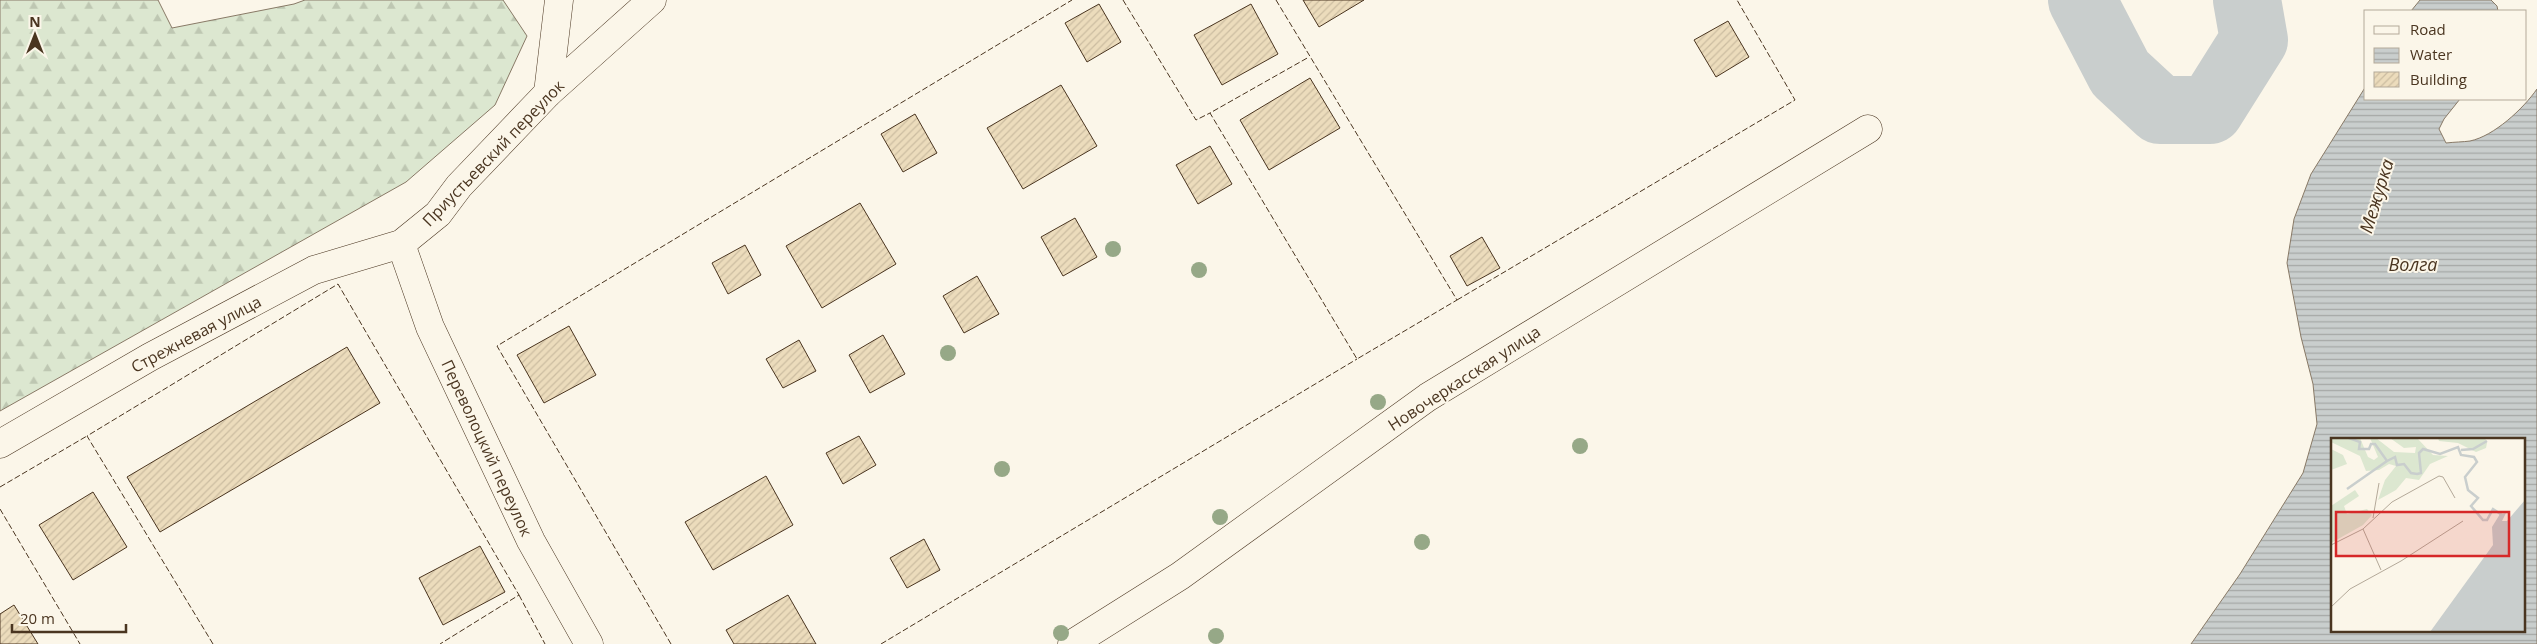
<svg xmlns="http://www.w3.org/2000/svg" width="2537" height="644" font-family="'Open Sans',sans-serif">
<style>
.forest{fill:url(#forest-firs);stroke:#887966}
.water{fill:url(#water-rules);stroke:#887966;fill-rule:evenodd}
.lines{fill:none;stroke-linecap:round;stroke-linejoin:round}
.river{stroke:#c9cecd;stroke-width:68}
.building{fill:url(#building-hatch);stroke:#4a3520}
.minor-casing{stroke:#4a3520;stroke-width:29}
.minor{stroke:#fbf6e9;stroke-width:28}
.fence{stroke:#4a3520;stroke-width:1;stroke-dasharray:6 2.5;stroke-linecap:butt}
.tree{fill:#96a887}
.labels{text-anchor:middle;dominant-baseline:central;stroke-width:4;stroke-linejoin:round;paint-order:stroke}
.street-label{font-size:16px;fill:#4a3520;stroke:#fbf6e9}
.water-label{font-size:18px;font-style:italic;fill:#4a3520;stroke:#fbf6e9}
.inset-river{fill:none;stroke:#c9cecd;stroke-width:2.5}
.inset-road{fill:none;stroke:#b4a999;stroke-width:1}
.view{fill:#d62828;fill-opacity:0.15;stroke:#d62828;stroke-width:2.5}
.inset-edge{fill:none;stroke:#4a3520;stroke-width:2.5}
</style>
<defs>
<pattern id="forest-firs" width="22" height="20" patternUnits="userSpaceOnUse" patternTransform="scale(1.25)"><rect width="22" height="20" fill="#dce7d0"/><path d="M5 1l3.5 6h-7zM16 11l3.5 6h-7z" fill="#bec7b2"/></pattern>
<pattern id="water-rules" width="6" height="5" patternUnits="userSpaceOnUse" patternTransform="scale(1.25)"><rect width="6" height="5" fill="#c9cecd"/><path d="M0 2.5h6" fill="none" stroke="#a5a8a6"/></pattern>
<pattern id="building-hatch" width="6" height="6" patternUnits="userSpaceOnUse" patternTransform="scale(1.25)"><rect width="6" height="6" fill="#ecdcbc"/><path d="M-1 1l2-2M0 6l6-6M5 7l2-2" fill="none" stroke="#ccbda1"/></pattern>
</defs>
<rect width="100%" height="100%" fill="#fbf6e9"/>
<!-- forest -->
<path class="forest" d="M0,0H158L172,28L294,4L305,0H503L527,36L495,105L406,182L0,411Z"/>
<!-- water -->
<g class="water">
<path d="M2420,0H2491L2497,6L2498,11H2411Z"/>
<path d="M2366,86V99H2460L2444,119L2439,129L2446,143C2454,142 2463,142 2470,141C2494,136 2523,109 2537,89V644H2191L2240,574L2303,473L2317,424L2313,384L2301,337L2287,263L2294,219L2311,174ZM2332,439H2523V630H2332Z"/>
</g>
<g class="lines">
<!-- river -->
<path class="river" d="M2082,0L2120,73L2160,110H2210L2254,40L2247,0"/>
</g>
<!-- building -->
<g class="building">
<path d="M1303,0H1364L1319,27Z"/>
<path d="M1099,4L1121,42L1087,62L1065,23Z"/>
<path d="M1251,4L1278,54L1222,85L1194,35Z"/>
<path d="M1728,21L1749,57L1716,77L1694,40Z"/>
<path d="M1310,78L1340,128L1269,170L1240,120Z"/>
<path d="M1061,85L1097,146L1023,189L987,128Z"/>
<path d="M915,114L937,153L903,172L881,134Z"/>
<path d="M1210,146L1232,184L1198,204L1176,165Z"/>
<path d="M860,203L896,264L822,308L786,246Z"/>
<path d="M1075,218L1097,257L1063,276L1041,237Z"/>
<path d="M1482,237L1500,268L1467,286L1450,256Z"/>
<path d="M745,245L761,275L728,294L712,263Z"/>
<path d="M977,276L999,314L964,333L943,296Z"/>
<path d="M569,326L596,375L544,403L517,355Z"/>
<path d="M883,335L905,374L870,393L849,355Z"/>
<path d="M799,340L816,371L783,388L766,359Z"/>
<path d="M347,347L380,403L160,532L127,477Z"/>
<path d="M859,436L876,465L843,484L826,453Z"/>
<path d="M766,476L793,525L713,570L685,522Z"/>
<path d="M93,492L127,547L73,580L39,525Z"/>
<path d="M924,539L940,570L907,588L890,558Z"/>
<path d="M480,546L505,592L443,625L419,578Z"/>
<path d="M788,595L816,644H734L726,630Z"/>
<path d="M14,605L38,644H0V614Z"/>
</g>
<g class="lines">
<defs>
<g id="minor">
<path d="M548,93L559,0"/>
<path d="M401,244L430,327L531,541L589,644"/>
<path d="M0,444L150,357L314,270L401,244L438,214L459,186L548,93L652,0"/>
<path d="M1072,644L1180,576L1428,397L1868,129"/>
</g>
</defs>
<!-- minor casing -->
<use href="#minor" class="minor-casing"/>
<!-- minor -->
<use href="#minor" class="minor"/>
<!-- fence -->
<g class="fence">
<path d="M1123,0L1196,120L1210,113"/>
<path d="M1276,0L1457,300L1357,359L1210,113L1309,57"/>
<path d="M1457,300L1795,100L1737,0"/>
<path d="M0,487L87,436"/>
<path d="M0,509L80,644"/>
<path d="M519,595L545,644"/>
<path d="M213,644L87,436L338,284L519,595L440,644"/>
<path d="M671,644L497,346L1072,0"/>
<path d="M881,644L1357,359"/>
</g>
</g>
<!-- trees -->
<g class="tree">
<circle cx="1113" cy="249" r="8"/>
<circle cx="1199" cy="270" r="8"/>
<circle cx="948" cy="353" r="8"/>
<circle cx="1378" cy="402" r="8"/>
<circle cx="1580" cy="446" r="8"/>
<circle cx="1002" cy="469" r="8"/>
<circle cx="1220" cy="517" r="8"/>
<circle cx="1422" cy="542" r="8"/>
<circle cx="1061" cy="633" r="8"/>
<circle cx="1216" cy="636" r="8"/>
</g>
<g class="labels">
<!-- street labels -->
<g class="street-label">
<text transform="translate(493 153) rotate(-46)">Приустьевский переулок</text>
<text transform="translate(196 334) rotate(-28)">Стрежневая улица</text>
<text transform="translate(1464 378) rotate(-33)">Новочеркасская улица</text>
<text transform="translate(487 448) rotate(65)">Переволоцкий переулок</text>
</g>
<!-- water labels -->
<g class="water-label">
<text transform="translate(2376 196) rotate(-73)">Межурка</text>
<text x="2413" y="264">Волга</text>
</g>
</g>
<!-- overview -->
<g transform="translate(2331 438)">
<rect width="194" height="194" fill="#fbf6e9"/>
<path d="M0,11L12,17L16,26L0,32Z" fill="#dce7d0"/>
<path d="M0,0H29L37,19L43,22L47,19L39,0H45L63,14L84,15L85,9L73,10L59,0H86L102,17L117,18L99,26L88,42L75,40L65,52L47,62L54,42L65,28L58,26L48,32L35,33L29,18L0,4ZM107,0H154L156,5L155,10L145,14L127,5L108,3ZM24,52L28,58L13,68L16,76L36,71L41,77L32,87L0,105V68Z" fill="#dce7d0"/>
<path d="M194,62V194H99L162,107L161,89L169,76L175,75L171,83H176Z" fill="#c9cecd"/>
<path class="inset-river" d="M18,0L29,4L28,11H38L40,6H44L56,23L64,19L66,27L73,26L80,35L86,36L90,35L88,15L92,11L109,16L127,9L130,17L143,19L146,24L134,39L137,52L147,60L140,68L152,82H156L162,71L171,77M130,12L142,11L156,3M16,51L56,23"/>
<path class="inset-road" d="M42,80L48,45M32,91L50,132M0,107L32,91L61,64L108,38L112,39L124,60M0,169L19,151L70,123L132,83"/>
<path class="view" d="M5,74H178V118H5Z"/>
<rect width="194" height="194" class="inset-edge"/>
</g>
<!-- legend -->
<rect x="2364" y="10" width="162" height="90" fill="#fbf6e9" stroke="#b4a999"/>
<rect x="2374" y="26" width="25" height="8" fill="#fbf6e9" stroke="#b4a999"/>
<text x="2410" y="35" font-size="15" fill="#4a3520">Road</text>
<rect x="2374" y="48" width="25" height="15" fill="url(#water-rules)" stroke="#b4a999"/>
<text x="2410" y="60" font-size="15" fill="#4a3520">Water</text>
<rect x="2374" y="72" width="25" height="15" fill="url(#building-hatch)" stroke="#b4a999"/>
<text x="2410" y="85" font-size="15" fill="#4a3520">Building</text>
<!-- north arrow -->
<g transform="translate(35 35)" stroke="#fbf6e9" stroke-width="4" paint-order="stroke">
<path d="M0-4L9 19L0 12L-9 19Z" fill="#4a3520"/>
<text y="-8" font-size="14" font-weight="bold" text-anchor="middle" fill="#4a3520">N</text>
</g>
<!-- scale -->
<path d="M12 624v8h114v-8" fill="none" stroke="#4a3520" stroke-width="2.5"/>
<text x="20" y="624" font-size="15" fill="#4a3520" stroke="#fbf6e9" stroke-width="4" paint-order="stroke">20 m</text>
</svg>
